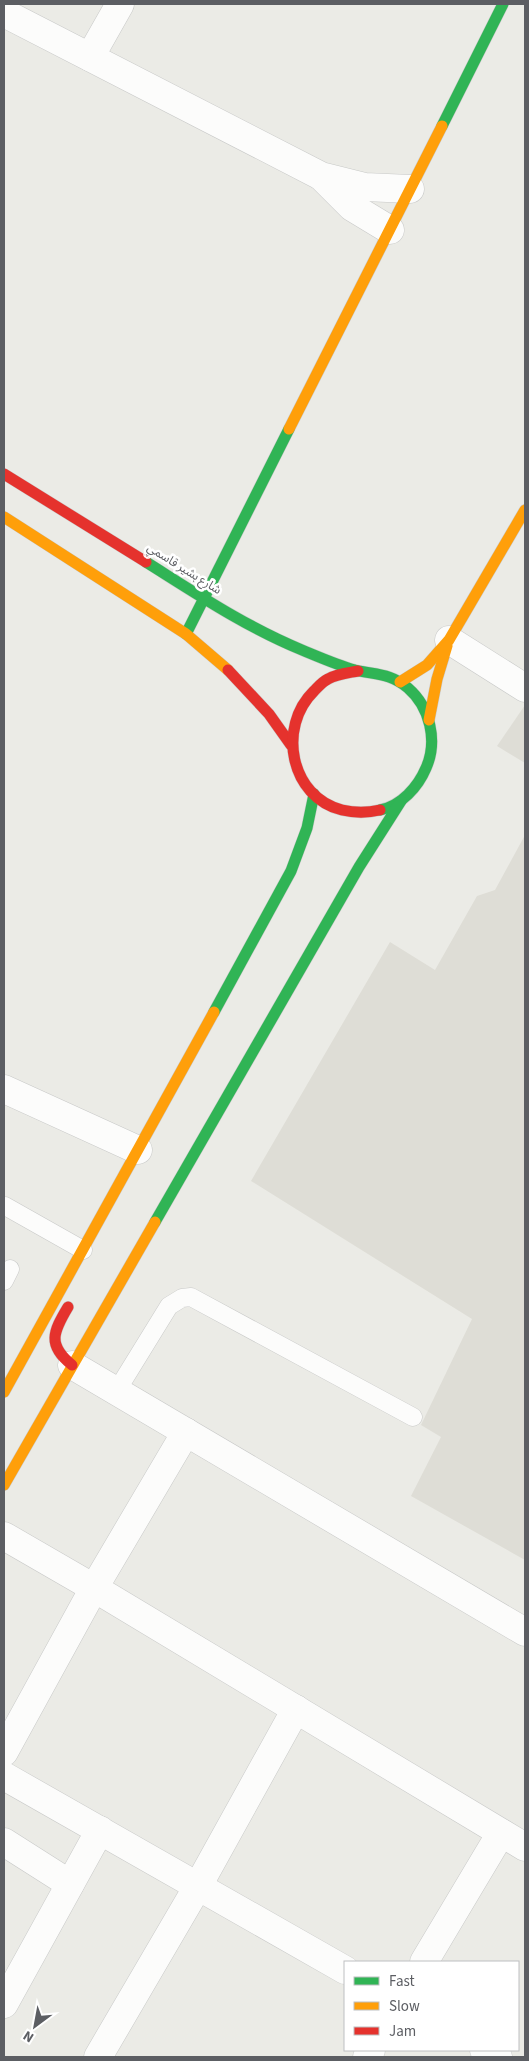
<svg xmlns="http://www.w3.org/2000/svg" width="529" height="2061" font-family="'Source Sans 3','Noto Sans Arabic',sans-serif">
<style>
.education{fill:#deddd6}
.lines{fill:none;stroke-linecap:round;stroke-linejoin:round}
.lane-casing{stroke:#c8c9c8;stroke-width:19}
.street-casing{stroke:#c8c9c8;stroke-width:29}
.fast-casing{stroke:#c9c9c9;stroke-width:12}
.slow-casing{stroke:#c9c9c9;stroke-width:12}
.jam-casing{stroke:#c9c9c9;stroke-width:12}
.lane{stroke:#fcfcfb;stroke-width:18}
.street{stroke:#fcfcfb;stroke-width:28}
.fast{stroke:#30b455;stroke-width:11}
.slow{stroke:#ff9f0a;stroke-width:11}
.jam{stroke:#e5322d;stroke-width:11}
.labels{text-anchor:middle;dominant-baseline:central;stroke-width:5;stroke-linejoin:round;paint-order:stroke}
.street-label{font-size:12px;fill:#5c5e63;stroke:#fff}
</style>
<rect width="100%" height="100%" fill="#ebebe6"/>
<!-- education -->
<g class="education">
<path d="M525,705V763L497,746Z"/>
<path d="M525,835V1560L411,1496L441,1437L421,1425L472,1319L251,1181L390,942L435,970L477,896L495,890Z"/>
</g>
<g class="lines">
<defs>
<g id="lane">
<path d="M5,1206L83,1250"/>
<path d="M4,1281L10,1269"/>
<path d="M116,1392L169,1306L182,1298L191,1297L413,1417"/>
</g>
<g id="street">
<path d="M4,13L321,176L365,187L410,189"/>
<path d="M90,57L120,4"/>
<path d="M322,177L352,207L390,230"/>
<path d="M449,640L525,688"/>
<path d="M4,1089L138,1150"/>
<path d="M72,1365L525,1632"/>
<path d="M4,1536L94,1588L525,1847"/>
<path d="M4,1752L94,1588L186,1432"/>
<path d="M4,1776L345,1970"/>
<path d="M4,1842L70,1884"/>
<path d="M424,1962L501,1833"/>
<path d="M4,2004L100,1830"/>
<path d="M484,2050L498,2057"/>
<path d="M98,2057L198,1886L296,1709"/>
<path d="M367,2057L371,2050"/>
</g>
<g id="fast">
<path d="M442,126L503,4"/>
<path d="M146,562C197,594 246,627 302,650C319,657 337,665 355,670C376,675 390,673 408,688C430,707 438,741 426,768C418,787 401,806 380,810"/>
<path d="M186,634L289,429"/>
<path d="M214,1012L291,871L307,828L314,794"/>
<path d="M155,1222L359,867L401,801"/>
</g>
<g id="slow">
<path d="M289,429L442,126"/>
<path d="M4,517L186,634L228,670"/>
<path d="M400,682L427,665L449,640L525,510"/>
<path d="M429,720L437,679L447,646"/>
<path d="M4,1392L214,1012"/>
<path d="M4,1485L155,1222"/>
</g>
<g id="jam">
<path d="M4,474L146,562"/>
<path d="M228,670L269,714L291,745"/>
<path d="M358,671C348,673 337,674 328,679C322,682 318,687 314,691C277,727 290,797 342,810C355,813 367,813 380,810"/>
<path d="M68,1307C53,1332 47,1345 72,1365"/>
</g>
</defs>
<!-- lane casing -->
<use href="#lane" class="lane-casing"/>
<!-- street casing -->
<use href="#street" class="street-casing"/>
<!-- fast casing -->
<use href="#fast" class="fast-casing"/>
<!-- slow casing -->
<use href="#slow" class="slow-casing"/>
<!-- jam casing -->
<use href="#jam" class="jam-casing"/>
<!-- lane -->
<use href="#lane" class="lane"/>
<!-- street -->
<use href="#street" class="street"/>
<!-- fast -->
<use href="#fast" class="fast"/>
<!-- slow -->
<use href="#slow" class="slow"/>
<!-- jam -->
<use href="#jam" class="jam"/>
</g>
<g class="labels">
<!-- street labels -->
<g class="street-label">
<text transform="translate(184 569) rotate(32)">شارع بشير قاسمي</text>
</g>
</g>
<!-- border -->
<rect width="529" height="2061" fill="none" stroke="#5c5e63" stroke-width="10"/>
<!-- legend -->
<rect x="344" y="1961" width="175" height="90" fill="#ffffff" stroke="#bebfc1"/>
<rect x="354" y="1977" width="25" height="8" fill="#30b455" stroke="#bebfc1"/>
<text x="389" y="1986" font-size="15" fill="#5c5e63">Fast</text>
<rect x="354" y="2002" width="25" height="8" fill="#ff9f0a" stroke="#bebfc1"/>
<text x="389" y="2011" font-size="15" fill="#5c5e63">Slow</text>
<rect x="354" y="2027" width="25" height="8" fill="#e5322d" stroke="#bebfc1"/>
<text x="389" y="2036" font-size="15" fill="#5c5e63">Jam</text>
<!-- north arrow -->
<g transform="translate(35 2026) rotate(212)" stroke="#ffffff" stroke-width="4" paint-order="stroke">
<path d="M0-4L9 19L0 12L-9 19Z" fill="#5c5e63"/>
<text y="-8" font-size="14" font-weight="bold" text-anchor="middle" fill="#5c5e63">N</text>
</g>
</svg>
